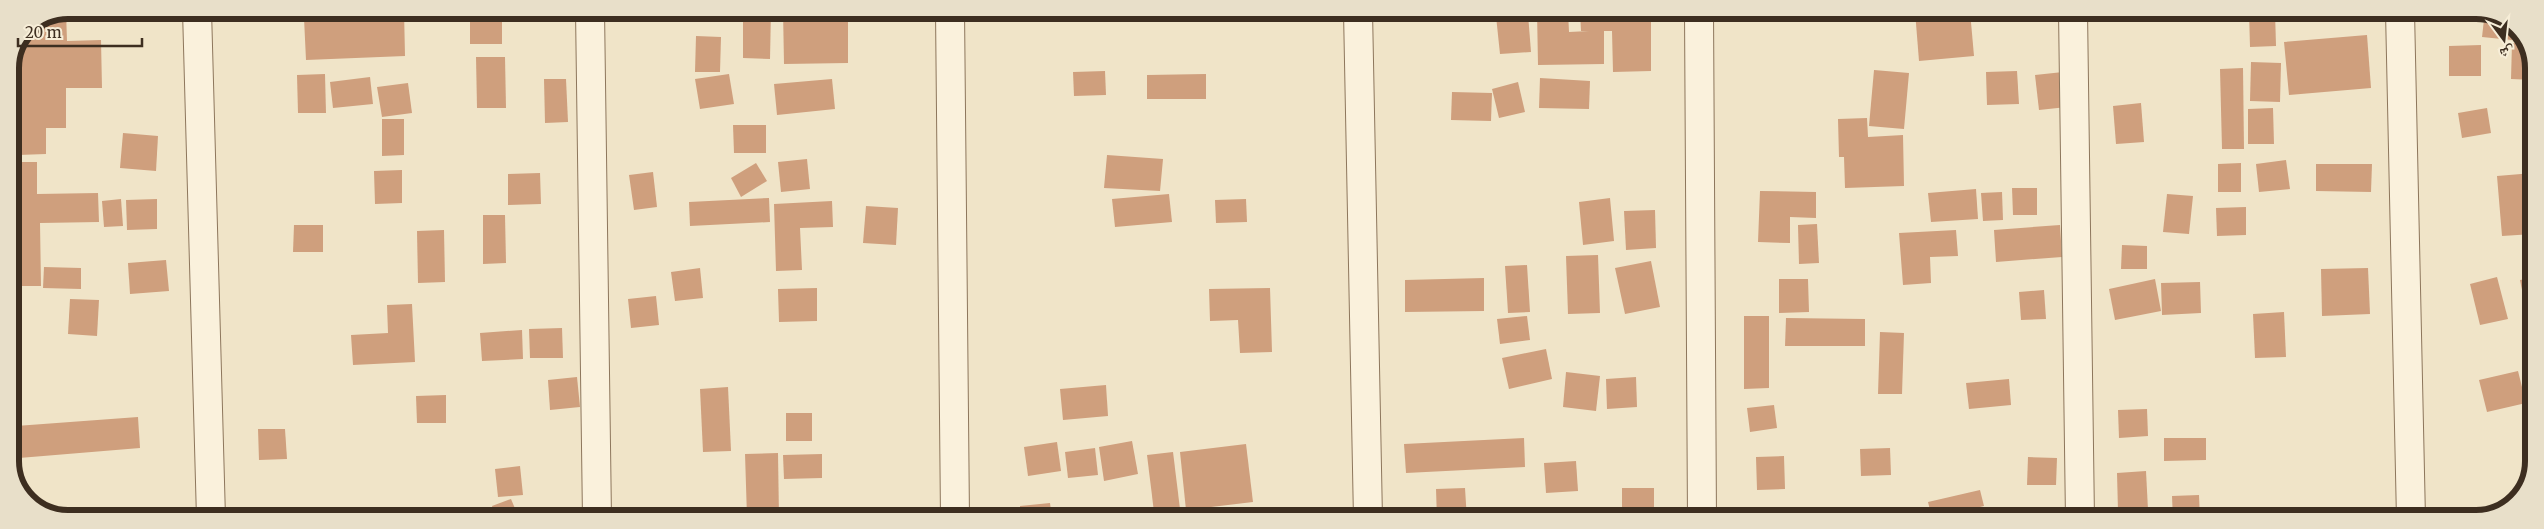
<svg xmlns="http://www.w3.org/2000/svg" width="2544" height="529" font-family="Merriweather,'Noto Naskh Arabic',serif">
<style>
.building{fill:#cf9f7d}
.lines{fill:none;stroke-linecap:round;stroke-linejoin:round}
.minor-casing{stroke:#8d765c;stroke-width:30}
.minor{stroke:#faf1dc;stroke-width:28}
.rim{fill:none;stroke:#3d2e20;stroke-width:6}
</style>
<rect width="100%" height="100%" fill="#f0e4c8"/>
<!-- building -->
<g class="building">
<path d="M361,10H404L405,56L306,60L304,18L362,16Z"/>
<rect x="470" y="10" width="32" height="34"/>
<path d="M743,10H771L770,59L743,58Z"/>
<path d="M783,10H848V63L784,64Z"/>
<path d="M66,11L67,41L101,40L102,88H66V128H46V154L18,155L17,52L19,47H25V33L27,27Z"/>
<path d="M1537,11H1568L1569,32L1589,31H1581L1580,11H1651V71L1613,72L1612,31H1604V64L1538,65Z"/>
<path d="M1915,11H1970L1974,56L1919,61Z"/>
<path d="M2249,11H2275L2276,46L2250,47Z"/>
<path d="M2485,11L2514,25L2512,40L2482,37Z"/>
<path d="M1528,14L1531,52L1500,54L1496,16Z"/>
<path d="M2367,35L2371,88L2289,95L2284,42Z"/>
<path d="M696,36L721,37L720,72H695Z"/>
<path d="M2512,43H2525L2534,61V80L2511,79Z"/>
<path d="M2481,45V76H2449V46Z"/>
<path d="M476,57H505L506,108H477Z"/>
<path d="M2251,62L2281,63L2280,102L2250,101Z"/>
<path d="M2243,68L2244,149H2222L2220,69Z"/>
<path d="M1874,70L1909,73L1904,129L1869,126Z"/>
<path d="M1105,71L1106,95L1074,96L1073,72Z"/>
<path d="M2017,71L2019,104L1987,105L1986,72Z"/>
<path d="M2063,72L2067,107L2039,110L2035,75Z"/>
<path d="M325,74L326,113H298L297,75Z"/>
<path d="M729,74L734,104L700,109L695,79Z"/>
<path d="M1206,74V99H1147V75Z"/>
<path d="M370,77L373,104L333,108L330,82Z"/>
<path d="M1540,78L1590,81L1589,109L1539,108Z"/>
<path d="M544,79H566L568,122L545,123Z"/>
<path d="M832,79L835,109L777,115L774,84Z"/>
<path d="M1518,82L1525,112L1499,118L1492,89Z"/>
<path d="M408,83L412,113L382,117L377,87Z"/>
<path d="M1452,92L1492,93L1491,121L1451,120Z"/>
<path d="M2141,103L2144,142L2116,144L2113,106Z"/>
<path d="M2273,108L2274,144H2248V109Z"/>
<path d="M2487,108L2491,133L2462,138L2458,113Z"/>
<path d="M1867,118L1868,137L1903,135L1904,186L1845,188L1844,157H1839L1838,119Z"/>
<path d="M382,119H404V155L382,156Z"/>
<path d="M733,125H766V153H734Z"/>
<path d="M123,133L158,136L156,171L120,168Z"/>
<path d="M1107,155L1163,159L1160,191L1104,188Z"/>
<path d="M807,159L810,189L781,192L778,162Z"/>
<path d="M2286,160L2290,189L2259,192L2256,164Z"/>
<path d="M11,162H37V194L98,193L99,222L40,223L41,286H14Z"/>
<path d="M756,163L767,181L741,197L731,178Z"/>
<path d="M2241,163V192H2218V164Z"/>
<path d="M2316,164H2372L2371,192L2316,191Z"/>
<path d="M402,170V203L375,204L374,171Z"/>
<path d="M653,172L657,207L634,210L629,175Z"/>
<path d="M540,173L541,204L508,205V174Z"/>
<path d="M2533,173V234L2502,236L2497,176Z"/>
<path d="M2012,188H2037V215H2013Z"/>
<path d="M1976,189L1978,219L1931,222L1928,193Z"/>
<path d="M1760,191L1816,192V218L1790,217V243L1758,242Z"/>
<path d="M2002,192L2003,220L1983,221L1981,193Z"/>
<path d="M1169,194L1172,222L1115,227L1112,199Z"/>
<path d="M2167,194L2193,196L2189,234L2163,232Z"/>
<path d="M769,198L770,222L690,226L689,202Z"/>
<path d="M1610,198L1614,241L1583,245L1579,202Z"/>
<path d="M121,199L123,226L104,227L102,201Z"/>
<path d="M157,199V229L127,230L126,200Z"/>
<path d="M1246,199L1247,222L1216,223L1215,200Z"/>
<path d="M832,201L833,227L800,228L802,270L776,271L774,204Z"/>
<path d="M866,206L898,208L896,245L863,243Z"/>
<path d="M2246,207V235L2217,236L2216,208Z"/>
<path d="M1655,210L1656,248L1626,250L1624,211Z"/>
<path d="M483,215H505L506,263L483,264Z"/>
<path d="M1817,224L1819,263L1799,264L1798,225Z"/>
<path d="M294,225H323V252H293Z"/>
<path d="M2060,225L2062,257L1996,262L1994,230Z"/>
<path d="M444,230L445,282L418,283L417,231Z"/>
<path d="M1956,230L1958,256L1930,257L1931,283L1903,285L1899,233Z"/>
<path d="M2122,245L2147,246V269H2121Z"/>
<path d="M1598,255L1600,313L1568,314L1566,256Z"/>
<path d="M166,260L169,291L130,294L128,263Z"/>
<path d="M1651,261L1660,307L1625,314L1615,268Z"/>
<path d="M1527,265L1530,312L1508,313L1505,266Z"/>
<path d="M44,267L81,268V289L43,288Z"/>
<path d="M700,268L703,298L675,301L671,272Z"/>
<path d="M2368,268L2370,314L2322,316L2321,269Z"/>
<path d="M2497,277L2508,319L2480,325L2470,284Z"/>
<path d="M1484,278V311L1405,312V280Z"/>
<path d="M2533,278V298L2524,300L2520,280Z"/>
<path d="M1779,279H1808L1809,312L1779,313Z"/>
<path d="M2155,279L2161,311L2115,320L2109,289Z"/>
<path d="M2200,282L2201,313L2162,315L2161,283Z"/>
<path d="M817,288V321L779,322L778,289Z"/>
<path d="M1270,288L1272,352L1240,353L1238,320L1210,321L1209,289Z"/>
<path d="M2044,290L2046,319L2021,320L2019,292Z"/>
<path d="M656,296L659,325L631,328L628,299Z"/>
<path d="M70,299L99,300L97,336L68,334Z"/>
<path d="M412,304L415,362L353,365L351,335L388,333L387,305Z"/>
<path d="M2284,312L2286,357L2255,358L2253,314Z"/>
<path d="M1527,316L1530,340L1500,344L1497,319Z"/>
<path d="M1744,316H1769V388L1744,389Z"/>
<path d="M1786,318L1865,319V346H1785Z"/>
<path d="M562,328L563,358H530L529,329Z"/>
<path d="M522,330L523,359L482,361L480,333Z"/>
<path d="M1880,332L1904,333L1902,394H1878Z"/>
<path d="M10,346H14L17,370L10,371Z"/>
<path d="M1546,349L1552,379L1509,389L1502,358Z"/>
<path d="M2518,371L2526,403L2487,412L2479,380Z"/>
<path d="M1566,372L1600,376L1596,411L1563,407Z"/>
<path d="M577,377L580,407L550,410L548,380Z"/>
<path d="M1636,377L1637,407L1607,409L1606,379Z"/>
<path d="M2009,379L2011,405L1969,409L1966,383Z"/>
<path d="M1106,385L1108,416L1063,420L1060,389Z"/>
<path d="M728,387L731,451L703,452L700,389Z"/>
<path d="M446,395V423H417L416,396Z"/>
<path d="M1774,405L1777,428L1750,432L1747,408Z"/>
<path d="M2147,409L2148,436L2119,438L2118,410Z"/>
<rect x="786" y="413" width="26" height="28"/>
<path d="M138,417L140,448L19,458L16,426Z"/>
<path d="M258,429H285L287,459L259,460Z"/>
<path d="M1524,438L1525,467L1406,473L1404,444Z"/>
<path d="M2164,438H2206V460L2164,461Z"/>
<path d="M1132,441L1138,474L1104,481L1099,447Z"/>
<path d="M1057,442L1061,471L1028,476L1024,447Z"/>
<path d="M1246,444L1253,502L1186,510L1180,452Z"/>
<path d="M1095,448L1098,475L1068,478L1065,452Z"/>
<path d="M1890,448L1891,475L1861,476L1860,449Z"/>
<path d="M1173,452L1180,509L1154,512L1147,455Z"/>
<path d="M778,453L779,518H747L745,454Z"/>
<path d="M822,454V478L784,479L783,455Z"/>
<path d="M1784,456L1785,489L1757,490L1756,457Z"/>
<path d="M2028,457L2057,458L2056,485H2027Z"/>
<path d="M1576,461L1578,491L1546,493L1544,463Z"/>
<path d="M520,466L523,495L498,497L495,469Z"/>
<path d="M2146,471L2148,510L2118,511L2117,473Z"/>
<path d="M1465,488L1467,519H1437L1436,489Z"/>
<rect x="1622" y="488" width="32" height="31"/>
<path d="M1980,490L1984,506L1932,518L1928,502Z"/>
<path d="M2199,495L2200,519H2173L2172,496Z"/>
<path d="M511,499L519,518H496L492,506Z"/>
<path d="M1050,503L1052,518H1021L1020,506Z"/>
<path d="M66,509L67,518H57L44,511Z"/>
<path d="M364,515V518H334V516Z"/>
</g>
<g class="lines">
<defs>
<g id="minor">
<path d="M197,10L211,518"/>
<path d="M590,10L597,518"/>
<path d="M950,10L955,518"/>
<path d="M1358,11L1368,519"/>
<path d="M1699,11L1702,519"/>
<path d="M2073,11L2080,519"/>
<path d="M2400,11L2411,519"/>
</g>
</defs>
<!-- minor casing -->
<use href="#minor" class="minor-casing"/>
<!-- minor -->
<use href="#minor" class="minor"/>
</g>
<!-- crop -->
<path d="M0 0H2544V529H0ZM68 19H2476A49 49 0 0 1 2525 68V461A49 49 0 0 1 2476 510H68A49 49 0 0 1 19 461V68A49 49 0 0 1 68 19Z" fill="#e8dfc9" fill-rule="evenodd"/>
<path class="rim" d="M68 19H2476A49 49 0 0 1 2525 68V461A49 49 0 0 1 2476 510H68A49 49 0 0 1 19 461V68A49 49 0 0 1 68 19Z"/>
<!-- north arrow -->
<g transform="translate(2504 40) rotate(165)" stroke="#f7eed8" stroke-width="4" paint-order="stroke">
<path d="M0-4L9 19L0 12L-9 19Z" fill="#3d2e20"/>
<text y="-8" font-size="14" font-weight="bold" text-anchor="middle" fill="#3d2e20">ش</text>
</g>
<!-- scale -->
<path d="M18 38v8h124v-8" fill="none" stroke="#3d2e20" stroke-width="2.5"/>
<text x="25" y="38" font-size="15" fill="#3d2e20" stroke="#f7eed8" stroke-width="4" paint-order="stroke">20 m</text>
</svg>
